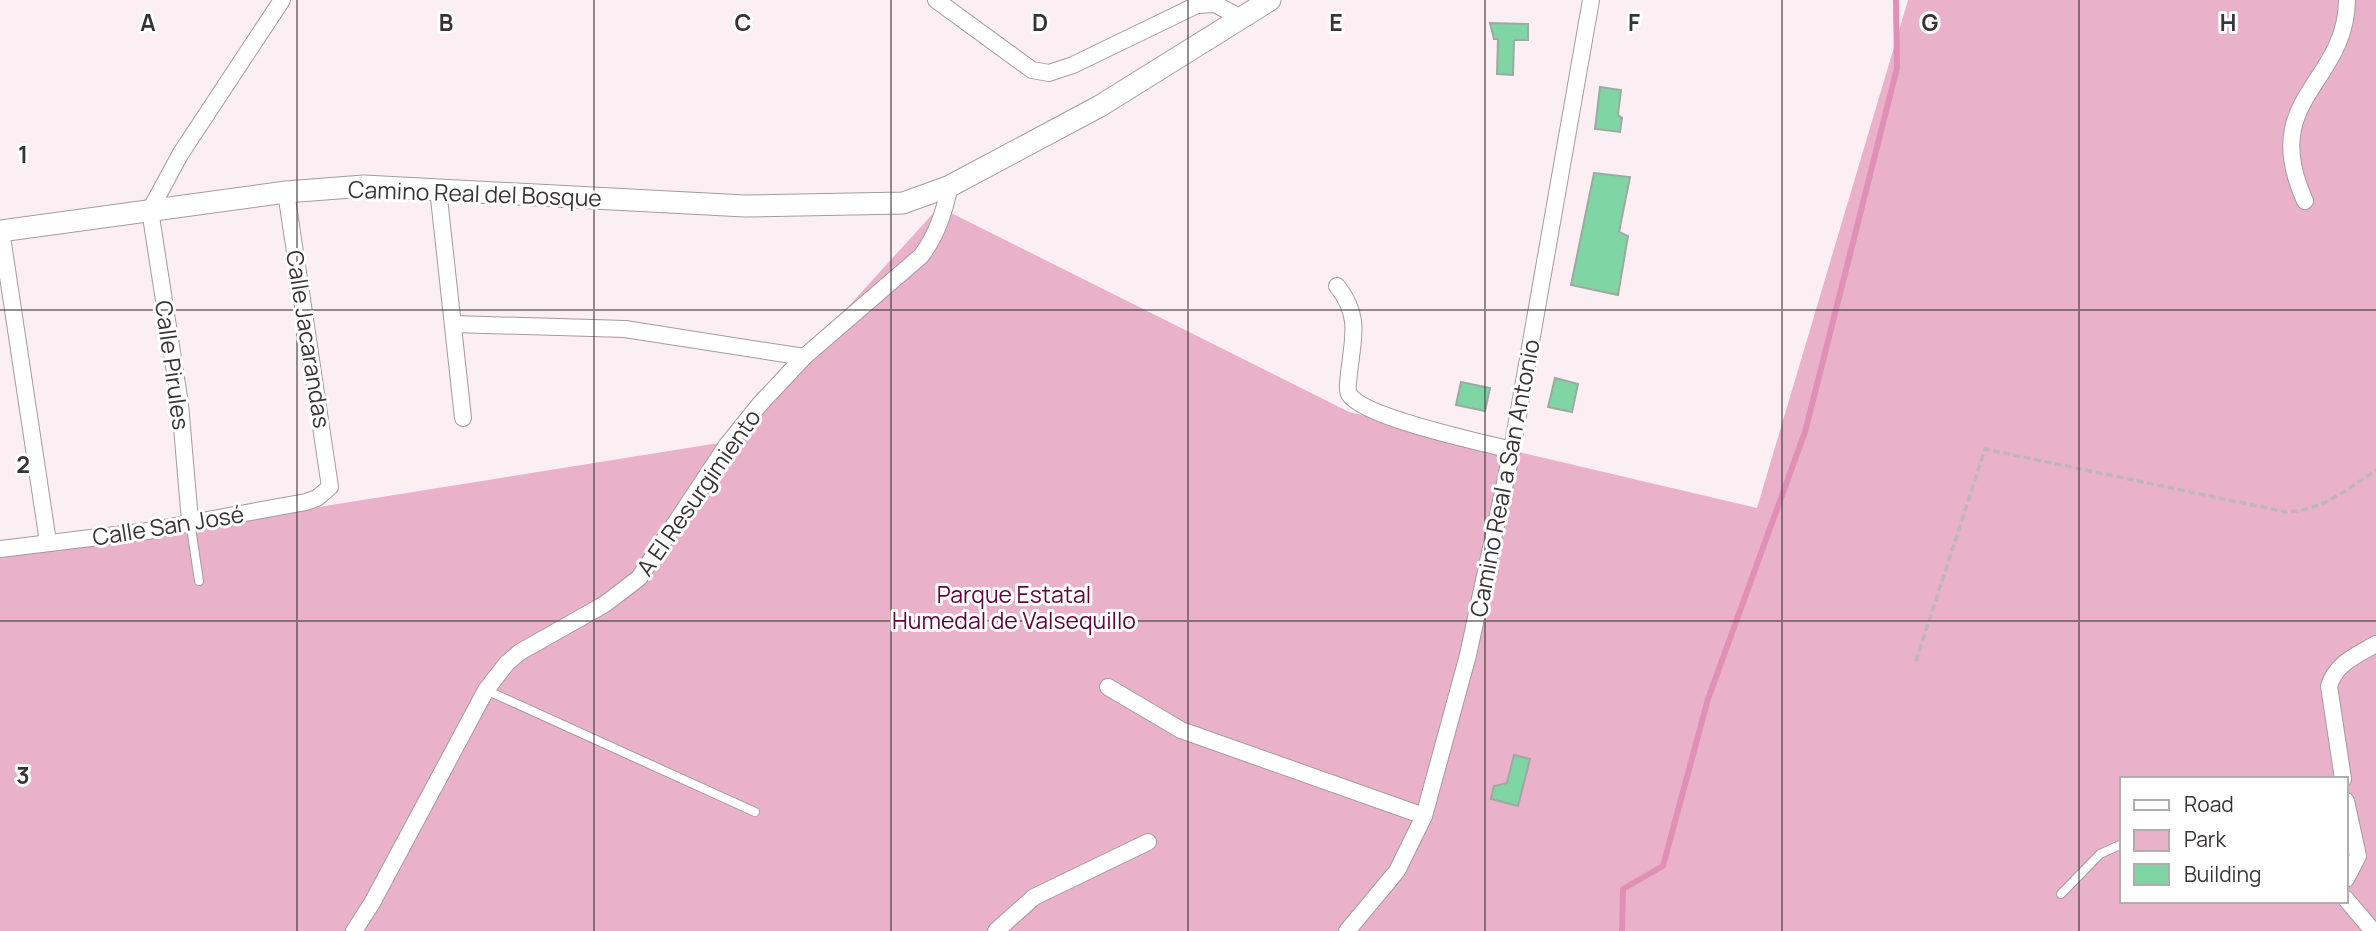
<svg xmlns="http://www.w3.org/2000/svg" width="2376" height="931" font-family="Manrope,sans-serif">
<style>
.green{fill:#e9b2ca;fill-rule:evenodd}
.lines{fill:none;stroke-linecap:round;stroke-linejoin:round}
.stream{stroke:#e190b5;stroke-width:6}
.building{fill:#80d5a5;stroke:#9ea9a2;stroke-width:2}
.lane-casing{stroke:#a69a9e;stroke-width:10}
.street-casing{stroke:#a69a9e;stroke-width:18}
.secondary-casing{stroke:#a69a9e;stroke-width:23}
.path{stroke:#c0b6ba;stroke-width:3.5;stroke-dasharray:7 3.5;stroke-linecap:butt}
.lane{stroke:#fff;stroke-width:8}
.street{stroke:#fff;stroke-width:16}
.secondary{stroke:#fff;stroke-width:21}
.grid{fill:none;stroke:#383435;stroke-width:2;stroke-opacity:0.55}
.labels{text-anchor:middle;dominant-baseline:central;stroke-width:6;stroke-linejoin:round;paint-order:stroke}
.street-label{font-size:23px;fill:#383435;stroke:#fff}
.park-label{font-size:23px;fill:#65013e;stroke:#fff}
.grid-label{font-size:23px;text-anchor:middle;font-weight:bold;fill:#383435;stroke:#fff;stroke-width:6;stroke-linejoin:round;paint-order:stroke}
</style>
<rect width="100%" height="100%" fill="#fceff4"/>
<!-- green -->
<path class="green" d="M1908,0H2376V931H0V558L725,442L939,207L1349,412L1757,508ZM2122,779H2346V901H2122Z"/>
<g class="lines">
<!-- stream -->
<path class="stream" d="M1622,931L1623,889L1663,866L1708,699L1805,432L1897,68L1896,0"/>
</g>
<!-- building -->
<g class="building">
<path d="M1490,23L1528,24V40H1514L1513,75L1497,74L1498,39H1494Z"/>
<path d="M1600,87L1621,90L1618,115L1622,118L1620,132L1595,129Z"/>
<path d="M1594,173L1630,177L1619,232L1628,236L1618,295L1571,285Z"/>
<path d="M1555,378L1578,384L1572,412L1548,407Z"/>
<path d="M1461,382L1490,388L1485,411L1456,405Z"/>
<path d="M1514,755L1530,759L1518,806L1491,799L1494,786L1507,783Z"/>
</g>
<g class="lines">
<defs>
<g id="lane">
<path d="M190,521L199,581"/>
<path d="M486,690L755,812"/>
<path d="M2061,894L2100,854L2122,844"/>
</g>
<g id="street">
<path d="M936,0L1032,70L1049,73L1073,65L1197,5L1215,4L1243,19"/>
<path d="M438,189L463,418"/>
<path d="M2305,201C2258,98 2346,85 2347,0"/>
<path d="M1,230L48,542"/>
<path d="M1337,286C1361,316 1353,337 1349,373C1349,379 1346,388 1349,394C1362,417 1483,443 1512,450"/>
<path d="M453,324L625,329L804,357"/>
<path d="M190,521L180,404L150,210L181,153L282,0"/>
<path d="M0,549L148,531L251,512L306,502L317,498L330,487L286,192"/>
<path d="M1108,687L1181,730L1424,816"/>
<path d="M2343,779L2329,686C2336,663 2357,655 2376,644"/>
<path d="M2346,801L2358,856L2346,879"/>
<path d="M2346,899L2373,931"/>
<path d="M354,931L372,903L486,690L507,663L520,652L605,604L639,578L727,445L760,404L804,357L921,256C937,235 944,212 950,186"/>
<path d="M996,931L1034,897L1148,842"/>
<path d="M1347,931L1397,871L1424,816L1468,655L1512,450L1591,0"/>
</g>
<path id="secondary" d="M0,231L286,192L364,186L745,206L903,203L950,186L1100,106L1270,0"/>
</defs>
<!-- lane casing -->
<use href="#lane" class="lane-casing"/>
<!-- street casing -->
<use href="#street" class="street-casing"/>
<!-- secondary casing -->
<use href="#secondary" class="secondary-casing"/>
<!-- path -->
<path class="path" d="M1916,661L1985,449L2286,512C2321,511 2348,489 2376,470"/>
<!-- lane -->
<use href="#lane" class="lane"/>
<!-- street -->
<use href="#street" class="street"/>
<!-- secondary -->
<use href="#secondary" class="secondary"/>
</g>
<!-- grid -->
<path class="grid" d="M297,0V931M594,0V931M891,0V931M1188,0V931M1485,0V931M1782,0V931M2079,0V931M0,310H2376M0,621H2376"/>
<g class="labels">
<!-- street labels -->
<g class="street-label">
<text transform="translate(475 193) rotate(2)">Camino Real del Bosque</text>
<text transform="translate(309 339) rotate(81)">Calle Jacarandas</text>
<text transform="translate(173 365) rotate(82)">Calle Pirules</text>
<text transform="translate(1504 478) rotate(-79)">Camino Real a San Antonio</text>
<text transform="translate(698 492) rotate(-55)">A El Resurgimiento</text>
<text transform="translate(168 525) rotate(-9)">Calle San José</text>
</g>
<!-- park labels -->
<g class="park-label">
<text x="1014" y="594">Parque Estatal<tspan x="1014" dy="26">Humedal de Valsequillo</tspan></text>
</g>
</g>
<g class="grid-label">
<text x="148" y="31">A</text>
<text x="446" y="31">B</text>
<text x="743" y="31">C</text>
<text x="1040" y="31">D</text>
<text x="1336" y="31">E</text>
<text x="1634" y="31">F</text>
<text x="1930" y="31">G</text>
<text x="2228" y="31">H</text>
<text x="23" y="163">1</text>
<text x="23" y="473">2</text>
<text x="23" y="784">3</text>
</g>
<!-- legend -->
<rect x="2120" y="777" width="228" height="126" fill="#ffffff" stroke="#afaeae" stroke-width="2"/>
<rect x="2134" y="800" width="35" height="10" fill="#ffffff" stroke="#afaeae" stroke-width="2"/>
<text x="2184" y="812" font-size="21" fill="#383435">Road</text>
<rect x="2134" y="830" width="35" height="21" fill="#e9b2ca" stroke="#afaeae" stroke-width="2"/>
<text x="2184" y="847" font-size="21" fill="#383435">Park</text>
<rect x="2134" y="864" width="35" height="21" fill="#80d5a5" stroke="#afaeae" stroke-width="2"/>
<text x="2184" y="882" font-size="21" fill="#383435">Building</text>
</svg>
